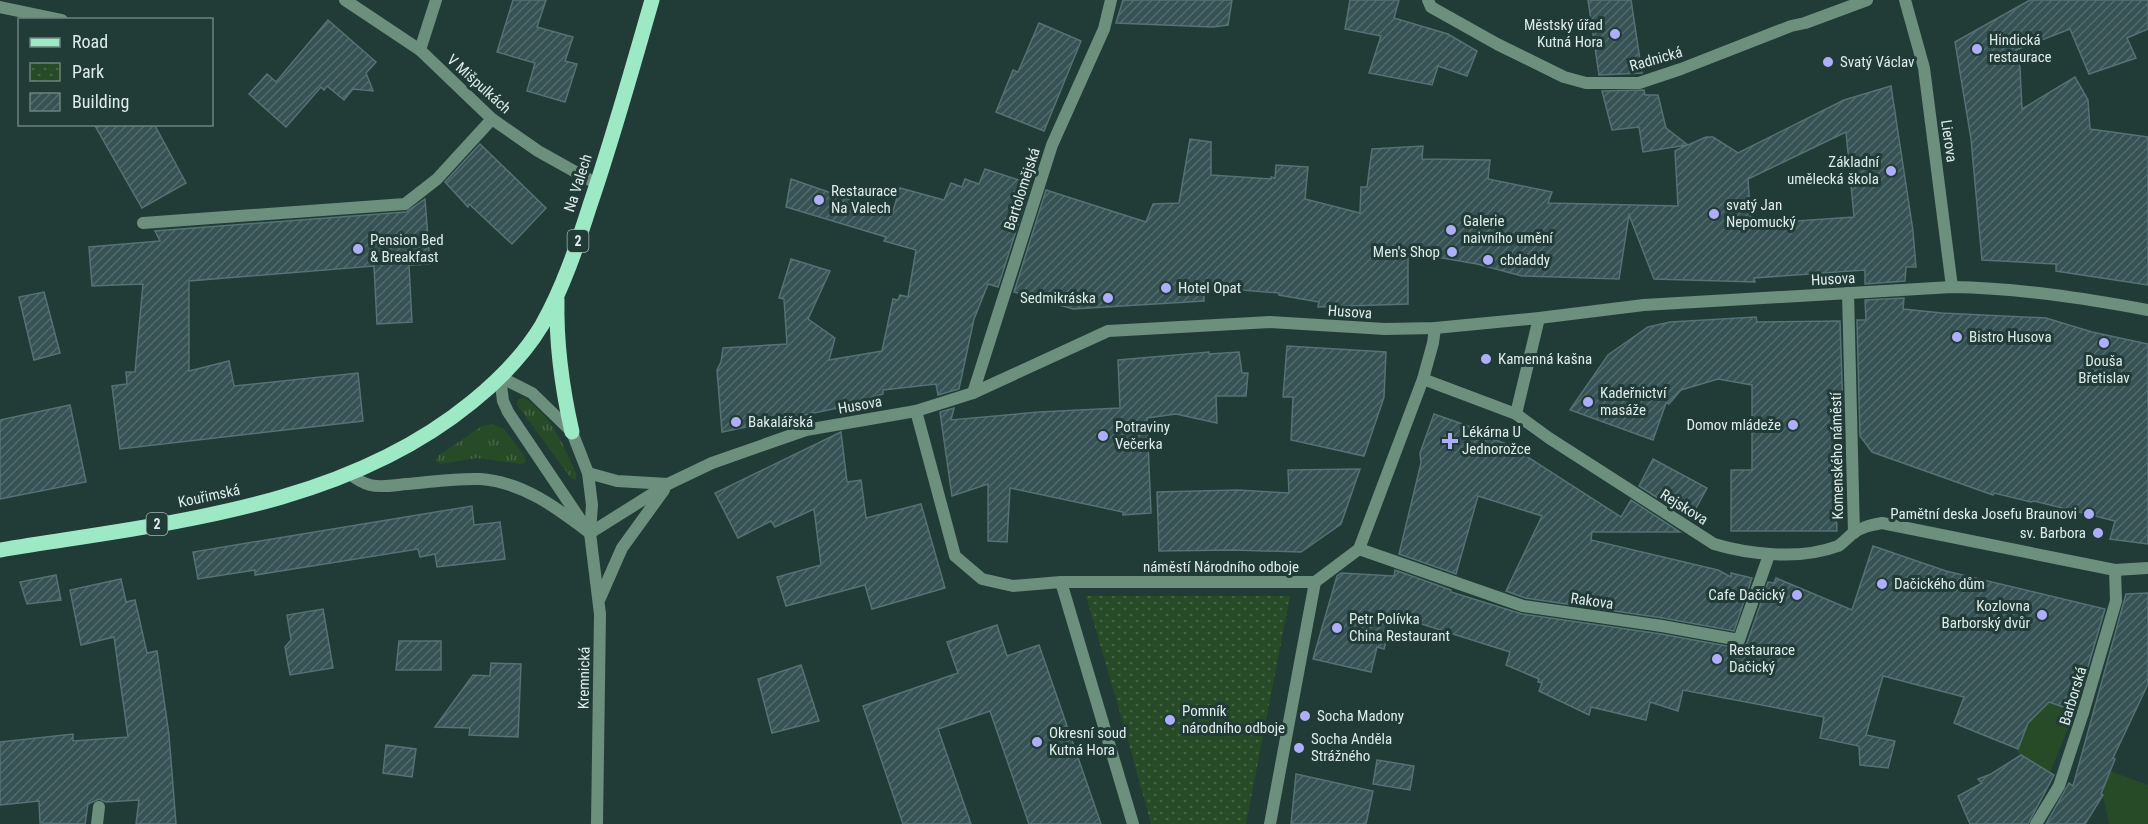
<svg xmlns="http://www.w3.org/2000/svg" width="2148" height="824" font-family="'Roboto Condensed',sans-serif">
<style>
.grass{fill:url(#grass-tufts)}
.park{fill:url(#park-dots)}
.garden{fill:#284b27}
.building{fill:url(#building-hatch);stroke:#557274;stroke-width:1.5;fill-rule:evenodd}
.lines{fill:none;stroke-linecap:round;stroke-linejoin:round}
.service{stroke:#6c8f7e;stroke-width:12}
.pedestrian{stroke:#6c8f7e;stroke-width:12}
.minor{stroke:#6c8f7e;stroke-width:12}
.tertiary{stroke:#6c8f7e;stroke-width:12}
.primary{stroke:#9ee9c5;stroke-width:15}
.poi-dot{fill:#adaffb;stroke:#213b37;stroke-width:2}
.labels{text-anchor:middle;dominant-baseline:central;stroke-width:6;stroke-linejoin:round;paint-order:stroke}
.shield{fill:#213b37;stroke:#a5b7b4;stroke-width:1.5}
.shield-label{font-size:14px;font-weight:bold;fill:#ddecea}
.poi-label{font-size:15px;fill:#ddecea;stroke:#213b37;text-anchor:start}
.street-label{font-size:15px;fill:#ddecea;stroke:#213b37}
</style>
<defs>
<pattern id="grass-tufts" width="24" height="20" patternUnits="userSpaceOnUse" patternTransform="scale(1.5)"><rect width="24" height="20" fill="#284b27"/><path d="M3 7l-1-3M5 7V3M7 7l1-3M15 17l-1-3M17 17v-4M19 17l1-3" fill="none" stroke="#476546"/></pattern>
<pattern id="park-dots" width="8" height="8" patternUnits="userSpaceOnUse" patternTransform="scale(1.5)"><rect width="8" height="8" fill="#284b27"/><path d="M2 2h.1M6 6h.1" fill="none" stroke="#476546" stroke-width="1.8" stroke-linecap="round"/></pattern>
<pattern id="building-hatch" width="6" height="6" patternUnits="userSpaceOnUse" patternTransform="scale(1.5)"><rect width="6" height="6" fill="#365254"/><path d="M-1 1l2-2M0 6l6-6M5 7l2-2" fill="none" stroke="#536b6d"/></pattern>
</defs>
<rect width="100%" height="100%" fill="#213b37"/>
<!-- grass -->
<g class="grass">
<path d="M524,398C552,415 564,447 577,475L575,480L571,478L517,405L518,399Z"/>
<path d="M492,424L504,429L525,457L526,462L522,464L477,458L441,464L436,461L438,456L482,426Z"/>
</g>
<!-- park -->
<path class="park" d="M1086,596H1290L1246,824H1151L1128,740Z"/>
<!-- garden -->
<g class="garden">
<path d="M2036,697L2046,705L2050,702L2075,711L2050,773L2017,753Z"/>
<path d="M2110,771L2148,785V824H2109L2103,795L2104,785Z"/>
</g>
<!-- building -->
<g class="building">
<path d="M513,0H546L537,27L573,37L565,61L577,64L565,102L527,91L535,63L497,52Z"/>
<path d="M1123,0H1232L1228,25L1213,27L1116,23Z"/>
<path d="M1350,0H1399L1394,18L1448,34L1477,51L1467,76L1438,66L1432,85L1369,73L1381,36L1345,29Z"/>
<path d="M1588,0H1631L1642,73L1599,75Z"/>
<path d="M2030,0H2148V29L2127,38L2136,58L2089,74L2070,29L2016,50L2020,68L2022,109L2075,77L2088,100L2090,129L2148,137V285L2056,271V264L1982,260L1971,139L1955,42Z"/>
<path d="M328,20L376,62L366,73L373,91L353,89L344,100L327,86L324,90L321,87L286,127L249,94L267,74L276,82Z"/>
<path d="M1039,23L1081,41L1044,131L996,112L1013,70L1018,72Z"/>
<path d="M1891,86L1913,231L1916,267H1906L1905,281L1865,284V270L1754,278L1755,282L1654,279L1629,215L1619,279L1522,276L1477,264L1408,252V304L1318,307L1319,302L1279,295V293L1204,287V301L1073,309L1014,292L1046,190L1146,222L1153,204L1179,203L1190,139L1211,142V175L1271,179V177L1275,178L1276,165L1308,167L1305,199L1360,213L1361,187H1367L1372,149L1423,146L1422,159L1490,160L1488,179L1552,192L1548,203L1678,206L1675,151L1687,145L1643,152L1639,127L1612,130L1602,91L1644,90L1645,95H1658L1666,128L1688,145L1706,137H1713L1738,153L1844,100ZM1846,132L1854,217L1751,224L1748,179Z"/>
<path d="M94,124H154L186,183L142,208Z"/>
<path d="M480,144L546,208L512,244L469,204L468,207L445,182Z"/>
<path d="M985,169L1031,184L998,287L988,284L974,319L959,389L938,395L936,384L883,390V394L838,408L722,432L717,370L721,362L723,348L787,344L784,299L779,298L791,259L830,271L808,319L835,338L829,360L882,351L893,299L898,300L900,295L908,297L916,250L884,241L886,237L786,207L791,179L892,214L900,188L944,200L951,183L962,187L965,179L979,184Z"/>
<path d="M425,199L430,264L409,265L412,322L377,324L374,266L189,281V371L229,361L234,386L358,373L363,421L120,449L112,386L127,384L126,372H135L143,284L92,286L89,247L160,241L155,231L406,212Z"/>
<path d="M44,292L60,353L34,360L19,297Z"/>
<path d="M1904,298L1903,309L1942,313L2046,318L2092,332L2148,344V544L2110,539L2115,521L2034,501L2031,502L1994,493L1993,495L1872,452L1860,436L1857,320H1866L1865,300Z"/>
<path d="M1756,317L1757,322L1840,321L1843,414L1831,398L1837,531H1731V470H1752V385L1718,379L1681,390L1669,404L1666,403L1653,440L1570,410L1608,355L1648,327L1670,322Z"/>
<path d="M1287,346L1386,352L1384,397L1364,456L1291,440L1293,397H1283Z"/>
<path d="M1209,352V354L1239,352L1242,373H1248L1246,396H1216L1217,423L1176,414L1147,418L1151,513L1123,515V512L1010,488L1007,542L988,541V484L952,496L940,412L954,408L951,420L1039,412L1120,408L1118,360Z"/>
<path d="M70,405L86,482L0,499V420Z"/>
<path d="M1434,414L1494,435L1493,439L1509,445L1621,517L1631,500L1680,532H1592L1591,540L1718,570L1731,577V573L1752,578L1734,631L1663,618L1525,598L1506,591L1542,516L1478,496L1456,574L1399,554L1421,463L1420,453Z"/>
<path d="M841,432L847,482L861,480L866,518L921,504L945,588L872,609L865,585L786,606L777,577L821,565L814,509L775,527L771,521L738,538L715,493Z"/>
<path d="M1653,459L1707,488L1690,519L1639,486Z"/>
<path d="M1360,469L1341,524L1301,552L1234,550L1159,551L1157,492L1238,490L1289,493L1288,470Z"/>
<path d="M472,506L474,525L500,522L505,559L437,567L435,554L420,557L418,549L255,575V570L198,579L193,552Z"/>
<path d="M1873,546L1946,571L2105,609L2075,711L2049,702L2028,723L2018,749L1954,723L1964,697L1883,676L1866,735L1895,741L1888,768L1860,765L1859,746L1820,738L1824,717L1683,690L1678,711L1650,702L1646,720L1591,707L1589,715L1539,691L1542,683L1538,682L1539,679L1506,665L1510,652L1393,615L1384,649L1377,647L1371,672L1313,659L1337,576L1341,573L1394,576L1395,570L1451,590V592L1522,614L1661,634L1738,648L1744,646L1747,643L1768,582L1774,583L1776,578L1852,610Z"/>
<path d="M56,575L61,600L27,604L20,582Z"/>
<path d="M121,579L126,602L135,600L147,653L157,651L169,735L176,824H136L139,800L106,802L99,799L88,804L85,824L40,823L39,801L0,805V742L73,734V741L128,737L114,637L81,645L70,590Z"/>
<path d="M2148,593V684L2113,758L2115,759L2101,794L2103,795L2085,824H2046L2069,783L2073,786L2126,594Z"/>
<path d="M323,609L333,668L290,675L285,647L291,640L287,615Z"/>
<path d="M997,625L1007,656L1039,645L1101,824H1029L990,711L938,729L971,824H903L863,706L958,673L947,642Z"/>
<path d="M399,641H441V670H396Z"/>
<path d="M491,663L521,664L518,737L469,735L470,728L435,727L473,675L490,676Z"/>
<path d="M801,665L819,721L772,733L758,679Z"/>
<path d="M386,745L416,749L412,777L383,773Z"/>
<path d="M2021,755L2054,775L2028,824H1970L1958,796L1982,783L1978,779L1991,774Z"/>
<path d="M1377,760L1414,766L1410,790L1373,784Z"/>
<path d="M1296,774L1373,791L1366,824H1291Z"/>
</g>
<g class="lines">
<!-- service -->
<g class="service">
<path d="M0,7L62,20"/>
<path d="M143,223L405,204L437,179L492,119"/>
<path d="M1423,379L1516,414"/>
</g>
<!-- pedestrian -->
<path class="pedestrian" d="M2036,824L2059,786L2083,713"/>
<!-- minor -->
<g class="minor">
<path d="M345,0L420,50L492,119L538,151L597,184"/>
<path d="M1428,0L1431,7L1497,44L1564,77L1586,83H1639L1681,69L1791,26L1805,23L1867,0"/>
<path d="M1905,0L1924,68L1952,287"/>
<path d="M420,50L436,0"/>
<path d="M1848,293L1854,533"/>
<path d="M1539,318L1516,414L1549,438L1714,544C1751,555 1801,560 1838,546C1843,543 1847,538 1852,534C1861,527 1871,525 1882,523L2115,570L2148,568"/>
<path d="M973,393L1052,145L1104,29L1111,0"/>
<path d="M916,411L955,556L982,579L1013,586L1061,582H1315"/>
<path d="M588,473L617,481L668,484"/>
<path d="M590,533L668,484L712,463L806,430L916,411L973,393L1108,331L1270,322L1385,329L1435,328L1539,318L1644,305L1952,287C2018,288 2083,298 2148,310"/>
<path d="M1359,549L1523,606L1662,626L1739,640L1769,555"/>
<path d="M1061,582L1133,824"/>
<path d="M1315,582L1359,549L1423,379L1433,343L1435,328"/>
<path d="M600,598L622,548L664,490"/>
<path d="M2083,713L2116,601L2115,570"/>
<path d="M97,824L99,807"/>
<path d="M1270,824L1315,582"/>
</g>
<!-- tertiary -->
<g class="tertiary">
<path d="M500,377L532,393L572,432L588,473L592,505L590,533L600,614L597,824"/>
<path d="M500,377L503,401L508,412L584,525"/>
<path d="M350,474C356,479 363,483 370,485C382,488 395,485 407,484C431,482 456,478 480,479C523,482 557,508 590,533"/>
</g>
<!-- primary -->
<g class="primary">
<path d="M557,299C556,345 562,388 572,432"/>
<path d="M0,550C161,523 340,510 472,402C499,380 524,355 542,325C563,288 577,246 590,205C613,138 632,69 652,0"/>
</g>
</g>
<!-- markers -->
<g class="poi-dot">
<circle cx="1615" cy="34" r="6"/>
<circle cx="1977" cy="49" r="6"/>
<circle cx="1828" cy="62" r="6"/>
<circle cx="1891" cy="171" r="6"/>
<circle cx="819" cy="200" r="6"/>
<circle cx="1714" cy="214" r="6"/>
<circle cx="1451" cy="230" r="6"/>
<circle cx="358" cy="249" r="6"/>
<circle cx="1452" cy="252" r="6"/>
<circle cx="1488" cy="260" r="6"/>
<circle cx="1166" cy="288" r="6"/>
<circle cx="1108" cy="298" r="6"/>
<circle cx="1957" cy="337" r="6"/>
<circle cx="2104" cy="343" r="6"/>
<circle cx="1486" cy="359" r="6"/>
<circle cx="1588" cy="402" r="6"/>
<circle cx="736" cy="422" r="6"/>
<circle cx="1793" cy="425" r="6"/>
<circle cx="1103" cy="436" r="6"/>
<path d="M1447 432h6v6h6v6h-6v6h-6v-6h-6v-6h6z"/>
<circle cx="2089" cy="514" r="6"/>
<circle cx="2098" cy="533" r="6"/>
<circle cx="1882" cy="584" r="6"/>
<circle cx="1797" cy="595" r="6"/>
<circle cx="2042" cy="615" r="6"/>
<circle cx="1337" cy="628" r="6"/>
<circle cx="1717" cy="659" r="6"/>
<circle cx="1305" cy="716" r="6"/>
<circle cx="1170" cy="720" r="6"/>
<circle cx="1037" cy="742" r="6"/>
<circle cx="1299" cy="748" r="6"/>
</g>
<g class="labels">
<!-- shield labels -->
<g class="shield">
<rect x="567.5" y="230" width="21" height="22" rx="4.5"/>
<rect x="146.5" y="513" width="21" height="22" rx="4.5"/>
</g>
<g class="shield-label">
<text x="578" y="241">2</text>
<text x="157" y="524">2</text>
</g>
<!-- poi labels -->
<g class="poi-label">
<text x="1603" y="25" text-anchor="end">Městský úřad<tspan x="1603" dy="17">Kutná Hora</tspan></text>
<text x="1989" y="40">Hindická<tspan x="1989" dy="17">restaurace</tspan></text>
<text x="1840" y="62">Svatý Václav</text>
<text x="1879" y="162" text-anchor="end">Základní<tspan x="1879" dy="17">umělecká škola</tspan></text>
<text x="831" y="191">Restaurace<tspan x="831" dy="17">Na Valech</tspan></text>
<text x="1726" y="205">svatý Jan<tspan x="1726" dy="17">Nepomucký</tspan></text>
<text x="1463" y="221">Galerie<tspan x="1463" dy="17">naivního umění</tspan></text>
<text x="370" y="240">Pension Bed<tspan x="370" dy="17">&amp; Breakfast</tspan></text>
<text x="1440" y="252" text-anchor="end">Men's Shop</text>
<text x="1500" y="260">cbdaddy</text>
<text x="1178" y="288">Hotel Opat</text>
<text x="1096" y="298" text-anchor="end">Sedmikráska</text>
<text x="1969" y="337">Bistro Husova</text>
<text x="1498" y="359">Kamenná kašna</text>
<text x="2104" y="361" text-anchor="middle">Douša<tspan x="2104" dy="17">Břetislav</tspan></text>
<text x="1600" y="393">Kadeřnictví<tspan x="1600" dy="17">masáže</tspan></text>
<text x="748" y="422">Bakalářská</text>
<text x="1781" y="425" text-anchor="end">Domov mládeže</text>
<text x="1115" y="427">Potraviny<tspan x="1115" dy="17">Večerka</tspan></text>
<text x="1462" y="432">Lékárna U<tspan x="1462" dy="17">Jednorožce</tspan></text>
<text x="2077" y="514" text-anchor="end">Pamětní deska Josefu Braunovi</text>
<text x="2086" y="533" text-anchor="end">sv. Barbora</text>
<text x="1894" y="584">Dačického dům</text>
<text x="1785" y="595" text-anchor="end">Cafe Dačický</text>
<text x="2030" y="606" text-anchor="end">Kozlovna<tspan x="2030" dy="17">Barborský dvůr</tspan></text>
<text x="1349" y="619">Petr Polívka<tspan x="1349" dy="17">China Restaurant</tspan></text>
<text x="1729" y="650">Restaurace<tspan x="1729" dy="17">Dačický</tspan></text>
<text x="1182" y="711">Pomník<tspan x="1182" dy="17">národního odboje</tspan></text>
<text x="1317" y="716">Socha Madony</text>
<text x="1049" y="733">Okresní soud<tspan x="1049" dy="17">Kutná Hora</tspan></text>
<text x="1311" y="739">Socha Anděla<tspan x="1311" dy="17">Strážného</tspan></text>
</g>
<!-- street labels -->
<g class="street-label">
<text transform="translate(1656 59) rotate(-16)">Radnická</text>
<text transform="translate(479 84) rotate(42)">V Mišpulkách</text>
<text transform="translate(1949 141) rotate(82)">Lierova</text>
<text transform="translate(578 183) rotate(-72)">Na Valech</text>
<text transform="translate(1022 189) rotate(-72)">Bartolomějská</text>
<text transform="translate(1833 279) rotate(-3)">Husova</text>
<text transform="translate(1350 312) rotate(4)">Husova</text>
<text transform="translate(860 405) rotate(-10)">Husova</text>
<text transform="translate(1837 456) rotate(-91)">Komenského náměstí</text>
<text transform="translate(209 496) rotate(-12)">Kouřimská</text>
<text transform="translate(1684 507) rotate(32)">Rejskova</text>
<text x="1221" y="567">náměstí Národního odboje</text>
<text transform="translate(1592 601) rotate(8)">Rakova</text>
<text transform="translate(584 678) rotate(-89)">Kremnická</text>
<text transform="translate(2073 696) rotate(-73)">Barborská</text>
</g>
</g>
<!-- legend -->
<rect x="18" y="18" width="195" height="108" fill="#213b37" stroke="#6c827f" stroke-width="1.5"/>
<rect x="30" y="38" width="30" height="9" fill="#9ee9c5" stroke="#6c827f" stroke-width="1.5"/>
<text x="72" y="48" font-size="18" fill="#ddecea">Road</text>
<rect x="30" y="63" width="30" height="18" fill="url(#park-dots)" stroke="#6c827f" stroke-width="1.5"/>
<text x="72" y="78" font-size="18" fill="#ddecea">Park</text>
<rect x="30" y="93" width="30" height="18" fill="url(#building-hatch)" stroke="#6c827f" stroke-width="1.5"/>
<text x="72" y="108" font-size="18" fill="#ddecea">Building</text>
</svg>
